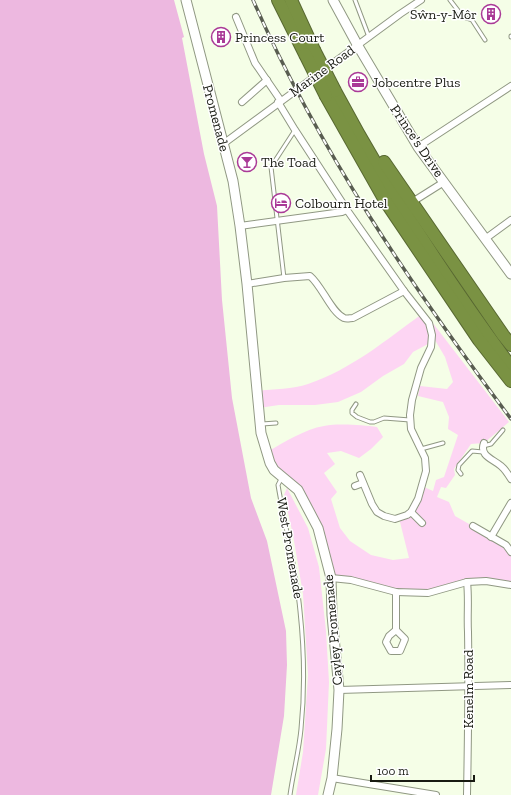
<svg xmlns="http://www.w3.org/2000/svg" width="511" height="795" font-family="'Zilla Slab',serif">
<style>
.green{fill:#fdd5f3}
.water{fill:#edb8e0}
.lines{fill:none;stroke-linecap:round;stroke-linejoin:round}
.lane-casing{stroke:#909883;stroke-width:5}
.street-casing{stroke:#909883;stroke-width:8}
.secondary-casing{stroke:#909883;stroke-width:11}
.highway-casing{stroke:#586832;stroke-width:14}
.lane{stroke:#fff;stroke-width:3}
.street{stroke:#fff;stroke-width:6}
.secondary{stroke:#fff;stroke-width:9}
.highway{stroke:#7a9243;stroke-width:12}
.rail-casing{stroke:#595d51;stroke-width:3.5}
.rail{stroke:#fff;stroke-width:2;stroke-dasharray:6;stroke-linecap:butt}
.highway-bridge-casing{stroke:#586832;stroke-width:14;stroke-linecap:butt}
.highway-bridge{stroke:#7a9243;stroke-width:12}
.labels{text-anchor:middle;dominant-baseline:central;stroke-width:3;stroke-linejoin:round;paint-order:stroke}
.poi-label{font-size:14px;fill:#181a12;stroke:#fff;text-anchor:start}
.street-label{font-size:14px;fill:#181a12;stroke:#fff}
</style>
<rect width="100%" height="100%" fill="#f5fee7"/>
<!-- green -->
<g class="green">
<path d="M422,314L432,332V322L509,422L484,443L471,444L454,469L455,475L446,488L441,487L437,497L449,502L455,516L506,545L511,552V585L486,581L428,593L396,592L331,578L318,528L298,490L282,478L267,452C283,443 305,429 324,426C338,423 363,425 377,427L383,437L371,449L359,458L341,451L327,453L335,464L324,473L337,492L331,499L340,528L350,541L371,555L393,560L409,558L399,518L412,512L422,486L433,491L436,480L444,477L458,435L448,429L449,417L443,402L418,396L420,386L447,389L453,382L445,357L432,335L428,344L413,352L404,364L383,376L361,392L338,402L315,405H279L259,408L257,391C274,389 293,389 308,384C352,369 386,340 422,314Z"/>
<path d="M287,488L308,528L319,567L326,631L329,682L326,749L318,795H296L303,752L308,675L303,594L293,535L284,495Z"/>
</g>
<!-- water -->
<path class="water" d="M0,0H174L184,37L182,38L204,154L217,206L222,300L232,398L251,498L267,541L286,631L287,665L284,716L271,795H0Z"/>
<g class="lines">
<defs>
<g id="lane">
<path d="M355,0L369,37"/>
<path d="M450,0L463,17L472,20L485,40"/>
<path d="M511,36V37"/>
<path d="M284,278L271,167L295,130"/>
<path d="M356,404L352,410V413L357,417L370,422H374L384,418L410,420"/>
<path d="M262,424L276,423"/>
<path d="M483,446L491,444L503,430"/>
<path d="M421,449L443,443"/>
<path d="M461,474L458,470L459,465L472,451L483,452"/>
<path d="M281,479L278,485C285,527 296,568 300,611C304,649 305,690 301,729C299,751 293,773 290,795"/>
</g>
<g id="street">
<path d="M236,17L255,63L281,101"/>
<path d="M242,102L267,80"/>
<path d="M278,102L295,130L347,210L404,291L429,323L432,335L431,347L421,368L412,400L410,415L411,429L425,458L426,471L418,499L411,512L407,515L395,519L384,516L377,512L372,504L360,475"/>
<path d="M223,144L400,14L421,0"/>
<path d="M418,147L511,86"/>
<path d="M417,199L444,182"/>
<path d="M240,226L342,212L347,210"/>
<path d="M485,239L511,220"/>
<path d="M247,284L284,278L310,276C322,286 331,312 344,318C347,319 350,318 353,318L404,291"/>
<path d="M484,443C479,456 493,459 501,466C505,469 508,474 511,479"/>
<path d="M355,486L363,483"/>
<path d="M411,512L422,523"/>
<path d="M473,526L506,545L511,552"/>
<path d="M491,537L511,503"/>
<path d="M331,578L351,580L396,592L428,593L467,582L486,581L511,585"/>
<path d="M396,592V630L405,639L400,651H391L386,642L389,636L396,630"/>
<path d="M339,690L511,685"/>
<path d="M332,778L436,795"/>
<path d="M467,795C468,740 469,686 468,632C467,615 469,599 467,582"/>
</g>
<g id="secondary">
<path d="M186,0L233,181L240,226L247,284L261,433L270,463L274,470L298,490L318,528L331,578L332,615L339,690L337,729L332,778L328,795"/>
<path d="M333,0L358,46L418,147L511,274"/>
</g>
<g id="highway">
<path d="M278,0L305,54"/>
<path d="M291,0L314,50"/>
<path d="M335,91C386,187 446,279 511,367"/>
<path d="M326,96L386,202L479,340L511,381"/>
<path d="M384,162L503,335L511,345"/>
</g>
</defs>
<!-- lane casing -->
<use href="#lane" class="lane-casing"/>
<!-- street casing -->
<use href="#street" class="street-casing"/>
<!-- secondary casing -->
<use href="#secondary" class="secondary-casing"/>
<!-- highway casing -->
<use href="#highway" class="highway-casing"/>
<!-- lane -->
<use href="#lane" class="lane"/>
<!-- street -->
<use href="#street" class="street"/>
<!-- secondary -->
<use href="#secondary" class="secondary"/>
<!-- highway -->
<use href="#highway" class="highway"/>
<defs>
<path id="rail" d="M253,0C319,151 413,288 511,419"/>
</defs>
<!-- rail casing -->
<use href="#rail" class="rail-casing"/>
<!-- rail -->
<use href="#rail" class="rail"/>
<defs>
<g id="highway-bridge">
<path d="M314,50L335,91"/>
<path d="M305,54L326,96"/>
</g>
</defs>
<!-- highway-bridge casing -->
<use href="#highway-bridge" class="highway-bridge-casing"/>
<!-- highway-bridge -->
<use href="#highway-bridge" class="highway-bridge"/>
</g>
<!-- icons -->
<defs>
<symbol id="building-ring" viewBox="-11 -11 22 22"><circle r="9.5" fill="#fff" stroke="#aa3a97" stroke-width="1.5"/><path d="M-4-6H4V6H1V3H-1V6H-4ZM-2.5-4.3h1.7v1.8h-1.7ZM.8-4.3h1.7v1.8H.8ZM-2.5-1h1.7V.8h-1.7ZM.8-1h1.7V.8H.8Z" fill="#aa3a97"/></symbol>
<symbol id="office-ring" viewBox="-11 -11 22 22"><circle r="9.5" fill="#fff" stroke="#aa3a97" stroke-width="1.5"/><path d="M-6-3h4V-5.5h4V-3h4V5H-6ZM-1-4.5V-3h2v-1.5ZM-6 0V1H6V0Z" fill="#aa3a97"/></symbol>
<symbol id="bar-ring" viewBox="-11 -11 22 22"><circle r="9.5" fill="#fff" stroke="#aa3a97" stroke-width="1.5"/><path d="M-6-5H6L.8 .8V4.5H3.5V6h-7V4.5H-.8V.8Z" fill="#aa3a97"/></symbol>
<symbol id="hotel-ring" viewBox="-11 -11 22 22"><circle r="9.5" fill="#fff" stroke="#aa3a97" stroke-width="1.5"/><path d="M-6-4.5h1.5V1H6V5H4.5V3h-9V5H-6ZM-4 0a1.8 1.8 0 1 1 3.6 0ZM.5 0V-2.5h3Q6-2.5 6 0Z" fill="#aa3a97"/></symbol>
</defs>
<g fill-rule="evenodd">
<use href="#building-ring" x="480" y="3" width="22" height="22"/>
<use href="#building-ring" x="210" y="26" width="22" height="22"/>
<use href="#office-ring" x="347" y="71" width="22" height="22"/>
<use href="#bar-ring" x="236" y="151" width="22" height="22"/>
<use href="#hotel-ring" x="270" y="192" width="22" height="22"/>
</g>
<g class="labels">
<!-- poi labels -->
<g class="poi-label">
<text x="477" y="14" text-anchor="end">Sŵn-y-Môr</text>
<text x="235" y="37">Princess Court</text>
<text x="372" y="82">Jobcentre Plus</text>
<text x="261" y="162">The Toad</text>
<text x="295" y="203">Colbourn Hotel</text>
</g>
<!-- street labels -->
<g class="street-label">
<text transform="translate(322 71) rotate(-36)">Marine Road</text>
<text transform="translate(216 118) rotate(75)">Promenade</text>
<text transform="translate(417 141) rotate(56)">Prince's Drive</text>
<text transform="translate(290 548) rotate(80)">West Promenade</text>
<text transform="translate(333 630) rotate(-95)">Cayley Promenade</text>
<text transform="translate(468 689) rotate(-90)">Kenelm Road</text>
</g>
</g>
<!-- scale -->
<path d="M371 775v6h103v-6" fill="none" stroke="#181a12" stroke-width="2"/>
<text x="377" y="775" font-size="12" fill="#181a12" stroke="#ffffff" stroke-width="3" paint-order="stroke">100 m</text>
</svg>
